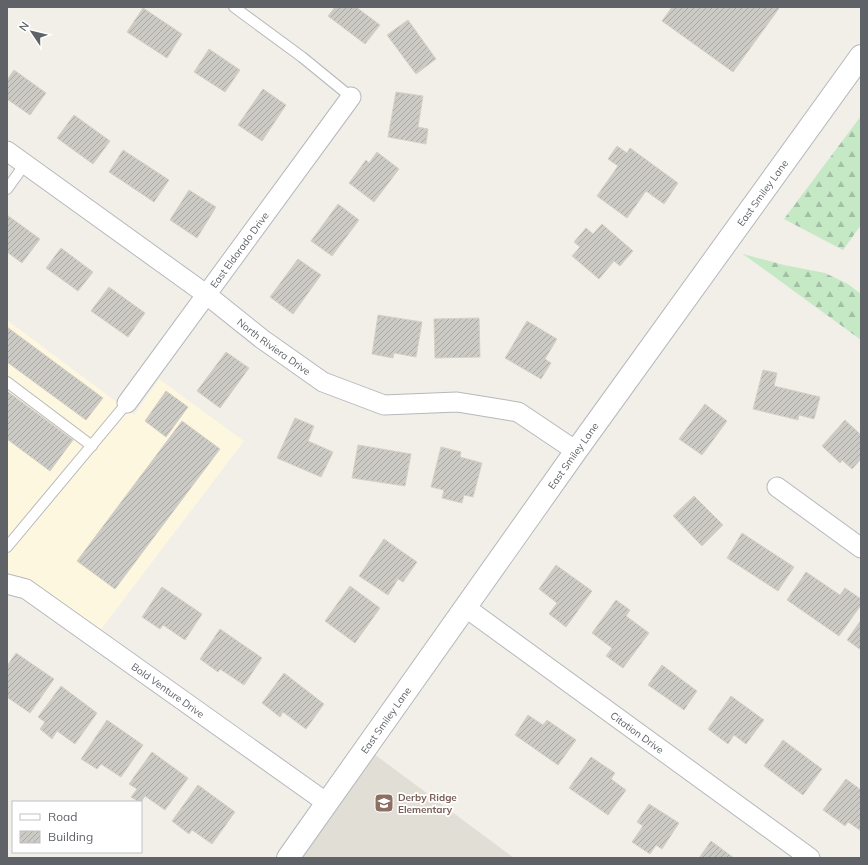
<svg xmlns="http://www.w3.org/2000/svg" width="868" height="865" font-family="Mulish,sans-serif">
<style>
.commercial{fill:#fef7e0}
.education{fill:#e1ded6}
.forest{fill:url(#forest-firs)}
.building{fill:url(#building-hatch);stroke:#d6d1c6}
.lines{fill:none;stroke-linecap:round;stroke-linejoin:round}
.service-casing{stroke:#b5b8bc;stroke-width:12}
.minor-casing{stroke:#b5b8bc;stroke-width:21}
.tertiary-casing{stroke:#b5b8bc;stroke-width:24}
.service{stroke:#fff;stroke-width:10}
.minor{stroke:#fff;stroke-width:19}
.tertiary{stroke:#fff;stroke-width:22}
.labels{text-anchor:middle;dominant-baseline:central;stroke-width:3.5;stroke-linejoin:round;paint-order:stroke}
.street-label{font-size:10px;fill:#5f6368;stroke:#fff}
.education-label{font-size:10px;font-weight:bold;fill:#785e54;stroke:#fff;text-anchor:start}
</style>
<defs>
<pattern id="forest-firs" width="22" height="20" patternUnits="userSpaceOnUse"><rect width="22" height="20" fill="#c5e8c5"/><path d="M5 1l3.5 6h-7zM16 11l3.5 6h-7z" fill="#a3c0a4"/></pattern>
<pattern id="building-hatch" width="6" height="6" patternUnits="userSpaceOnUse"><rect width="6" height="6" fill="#cccac5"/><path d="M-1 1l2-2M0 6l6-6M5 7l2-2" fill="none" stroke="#a9a8a4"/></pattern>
</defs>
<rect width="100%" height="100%" fill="#f1efe8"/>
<!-- commercial -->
<path class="commercial" d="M7,320L134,415L159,379L244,441L99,632L33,586L7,572Z"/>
<!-- education -->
<path class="education" d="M366,748L514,858H292Z"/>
<!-- forest -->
<g class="forest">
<path d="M861,116V225L843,250L784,219Z"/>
<path d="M743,254L784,265L825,273L848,284L861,294V340Z"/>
</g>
<!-- building -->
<g class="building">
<path d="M335,7H356L380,25L365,44L328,16Z"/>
<path d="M672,7H780L733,72L662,21Z"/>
<path d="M143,8L182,34L167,58L127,32Z"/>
<path d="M408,20L436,59L416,74L387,35Z"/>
<path d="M209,49L240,70L225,92L194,72Z"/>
<path d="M14,70L46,93L30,115L7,99V80Z"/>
<path d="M263,89L286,105L262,141L238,125Z"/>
<path d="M396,92L423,96L418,127L428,129L426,144L388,137Z"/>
<path d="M74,115L110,141L93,164L57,138Z"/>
<path d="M617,146L627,153L630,148L678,183L664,204L646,191L627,218L597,196L618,166L608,159Z"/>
<path d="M123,150L169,180L154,202L109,172Z"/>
<path d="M377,152L399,169L374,202L349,183L366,160L369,163Z"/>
<path d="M189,190L216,207L197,238L170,220Z"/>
<path d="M338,204L359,220L332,256L311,241Z"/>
<path d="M7,215L40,239L22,263L7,252Z"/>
<path d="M602,224L633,251L620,266L614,261L599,279L572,256L580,247L574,242L586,228L593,234Z"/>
<path d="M61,248L93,272L78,291L46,268Z"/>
<path d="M298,259L321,275L293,314L270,297Z"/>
<path d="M109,287L145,313L128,337L91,311Z"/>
<path d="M378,315L422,322L416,357L394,353L393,358L372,354Z"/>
<path d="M479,318L480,357L435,358L434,319Z"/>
<path d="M527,321L557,339L545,359L551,363L541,379L505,358Z"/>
<path d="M7,327L103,398L86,420L7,362Z"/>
<path d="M226,352L249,368L220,408L197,391Z"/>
<path d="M763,370L777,373L774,386L820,397L814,419L799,415L798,420L753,409Z"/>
<path d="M7,391L73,440L50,471L7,439Z"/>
<path d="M166,391L188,407L166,437L145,421Z"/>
<path d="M705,404L727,421L702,455L679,439Z"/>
<path d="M295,418L314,426L308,441L333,452L321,477L277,458Z"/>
<path d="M845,420L861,435V459L852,469L842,460L840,463L822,446Z"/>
<path d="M182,421L220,449L115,589L77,561Z"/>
<path d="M358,445L411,454L405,486L352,478Z"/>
<path d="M441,447L461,452L460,457L482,463L473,497L464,495L462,503L442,498L444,490L431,487Z"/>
<path d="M694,496L723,525L702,546L673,516Z"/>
<path d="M742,533L794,567L778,591L727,558Z"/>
<path d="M384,539L417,562L403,582L398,579L388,595L359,576Z"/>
<path d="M556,565L592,591L566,627L549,614L557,603L539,589Z"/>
<path d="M806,572L840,595L845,588L861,599V605L839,636L787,600Z"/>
<path d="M350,586L380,608L355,643L325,621Z"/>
<path d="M162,587L202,614L185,640L163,625L160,629L142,617Z"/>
<path d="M616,600L630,610L626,616L649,633L623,668L606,656L612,648L592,633Z"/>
<path d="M861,620V650L847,640Z"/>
<path d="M220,629L262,658L244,685L220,669L218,672L200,659Z"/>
<path d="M16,653L54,679L30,713L7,697V666Z"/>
<path d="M662,665L697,691L684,710L648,685Z"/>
<path d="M284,673L324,704L306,729L283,712L280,717L262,703Z"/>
<path d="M61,686L97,713L75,744L57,731L52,739L40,729L45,722L38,717Z"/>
<path d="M731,696L764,720L746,744L734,735L728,744L708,729Z"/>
<path d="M528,715L543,725L547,720L576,740L558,765L515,735Z"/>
<path d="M107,720L143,745L121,777L101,764L97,769L81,759Z"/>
<path d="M783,740L822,769L803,795L764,766Z"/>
<path d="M152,752L188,778L165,810L145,796L141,802H139L131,797L137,789L129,784Z"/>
<path d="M591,757L615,773L611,779L626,790L608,815L569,788Z"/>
<path d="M846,779L861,790V831L848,822L845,826L823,810Z"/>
<path d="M198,785L235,812L212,844L192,830L189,834L172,821Z"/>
<path d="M649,804L679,823L662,849L656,845L650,854L632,842L643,826L637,822Z"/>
<path d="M711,841L734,858H699Z"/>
</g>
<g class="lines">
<defs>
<g id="service">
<path d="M234,7L302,57L351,97"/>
<path d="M7,189L25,164"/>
<path d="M7,382L92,446"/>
<path d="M7,547L127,403"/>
</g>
<g id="minor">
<path id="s1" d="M7,151L207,295L262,339L323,382L384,405L457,402L518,412L576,451"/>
<path id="s2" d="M127,403L351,97"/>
<path d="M777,487L861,548"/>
<path id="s3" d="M7,584L26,589L327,803"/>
<path id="s4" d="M465,607L810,858"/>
</g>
<g id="tertiary">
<path id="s5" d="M288,858L576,451L861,56"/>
</g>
</defs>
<!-- service casing -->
<use href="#service" class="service-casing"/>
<!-- minor casing -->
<use href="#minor" class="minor-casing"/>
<!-- tertiary casing -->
<use href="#tertiary" class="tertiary-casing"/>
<!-- service -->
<use href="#service" class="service"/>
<!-- minor -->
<use href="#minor" class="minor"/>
<!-- tertiary -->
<use href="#tertiary" class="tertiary"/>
</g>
<!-- icons -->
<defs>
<symbol id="school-square" viewBox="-11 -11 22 22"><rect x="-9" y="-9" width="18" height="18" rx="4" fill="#8d6e63" stroke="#fff"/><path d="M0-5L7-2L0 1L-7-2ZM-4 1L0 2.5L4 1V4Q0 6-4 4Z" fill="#fff"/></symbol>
</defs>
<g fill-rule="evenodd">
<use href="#school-square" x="373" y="792" width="22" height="22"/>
</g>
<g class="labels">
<!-- street labels -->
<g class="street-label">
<text stroke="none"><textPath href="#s5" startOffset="817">East Smiley Lane</textPath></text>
<text stroke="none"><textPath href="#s2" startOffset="190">East Eldorado Drive</textPath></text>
<text stroke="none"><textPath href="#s1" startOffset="331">North Riviera Drive</textPath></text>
<text stroke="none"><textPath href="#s5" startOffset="493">East Smiley Lane</textPath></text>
<text stroke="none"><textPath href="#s3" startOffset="194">Bold Venture Drive</textPath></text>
<text stroke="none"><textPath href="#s5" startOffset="169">East Smiley Lane</textPath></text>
<text stroke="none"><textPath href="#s4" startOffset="213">Citation Drive</textPath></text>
</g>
<!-- education labels -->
<g class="education-label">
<text x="398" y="797">Derby Ridge<tspan x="398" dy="12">Elementary</tspan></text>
</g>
</g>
<!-- border -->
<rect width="868" height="865" fill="none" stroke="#5f6368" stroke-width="16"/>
<!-- legend -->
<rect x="12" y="801" width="130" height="52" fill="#ffffff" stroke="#bfc1c3"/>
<rect x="20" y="814" width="20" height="6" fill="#ffffff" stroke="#bfc1c3"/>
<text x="48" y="821" font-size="12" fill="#5f6368">Road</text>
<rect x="20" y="831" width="20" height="12" fill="url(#building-hatch)" stroke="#bfc1c3"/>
<text x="48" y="841" font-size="12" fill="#5f6368">Building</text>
<!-- north arrow -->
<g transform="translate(32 32) rotate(305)" stroke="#ffffff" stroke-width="3" paint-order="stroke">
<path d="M0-3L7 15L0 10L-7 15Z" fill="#5f6368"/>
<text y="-6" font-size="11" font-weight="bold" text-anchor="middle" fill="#5f6368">N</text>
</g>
</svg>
